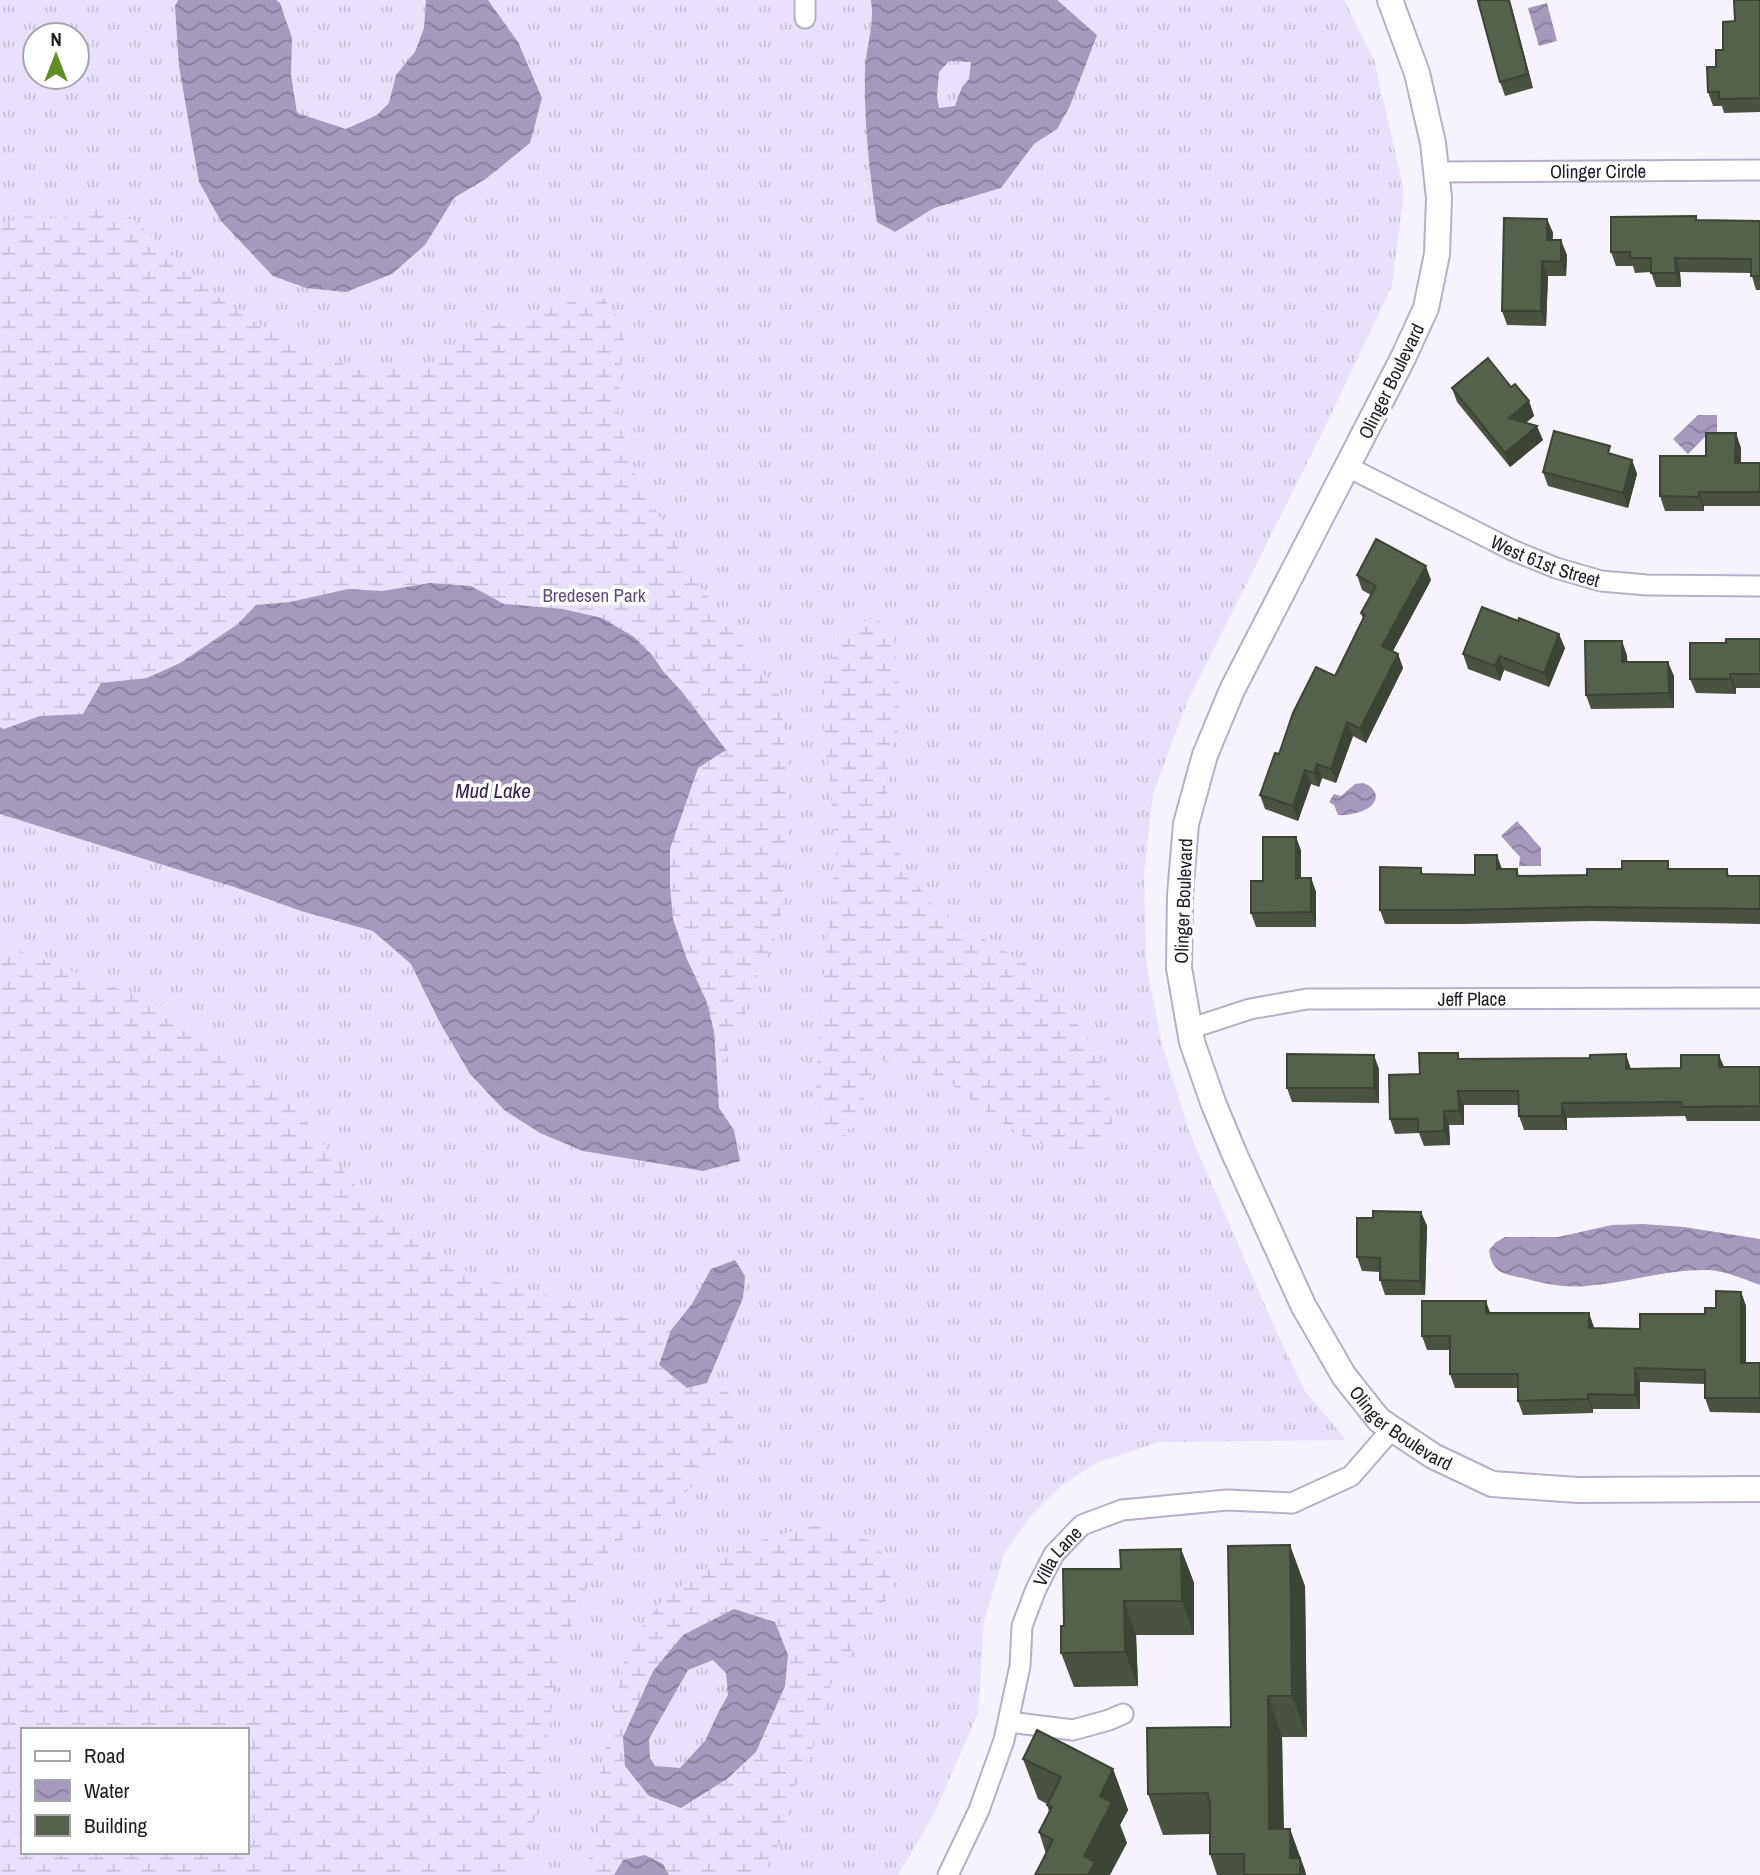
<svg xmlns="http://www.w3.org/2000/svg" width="1760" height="1875" font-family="'Archivo Narrow',sans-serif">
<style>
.grass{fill:url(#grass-tufts);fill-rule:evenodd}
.wetland{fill:url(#wetland-marsh);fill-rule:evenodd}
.water{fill:url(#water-waves);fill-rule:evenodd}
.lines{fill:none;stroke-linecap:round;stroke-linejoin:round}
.minor-casing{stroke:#b6afc7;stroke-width:23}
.tertiary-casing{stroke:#b6afc7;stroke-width:28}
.minor{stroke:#fff;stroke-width:19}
.tertiary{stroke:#fff;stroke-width:24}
.wall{fill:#4a5342}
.shaded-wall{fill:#3c4436}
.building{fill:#56614d;stroke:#3c4436;stroke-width:2}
.labels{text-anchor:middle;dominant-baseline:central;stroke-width:7;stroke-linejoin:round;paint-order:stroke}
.street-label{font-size:19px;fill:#1f1c25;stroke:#fff}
.park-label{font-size:19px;fill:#5c4b7e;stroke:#fff}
.water-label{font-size:21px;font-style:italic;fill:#342251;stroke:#fff}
</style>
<defs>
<pattern id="grass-tufts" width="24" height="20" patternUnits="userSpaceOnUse" patternTransform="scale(1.75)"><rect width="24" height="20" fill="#e9e0fd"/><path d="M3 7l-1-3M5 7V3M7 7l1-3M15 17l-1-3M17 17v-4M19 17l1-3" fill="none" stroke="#c7c0d9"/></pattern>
<pattern id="wetland-marsh" width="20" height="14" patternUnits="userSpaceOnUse" patternTransform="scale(1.75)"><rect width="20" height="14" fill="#e9e0fd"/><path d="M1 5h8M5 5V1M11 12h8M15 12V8" fill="none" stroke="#c7c0d9"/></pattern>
<pattern id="water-waves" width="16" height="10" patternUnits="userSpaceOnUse" patternTransform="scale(1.75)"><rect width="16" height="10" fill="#a59abe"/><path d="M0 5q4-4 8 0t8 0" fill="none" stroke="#867d9a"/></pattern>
</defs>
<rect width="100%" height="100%" fill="#f6f3fd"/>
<!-- grass -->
<path class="grass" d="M0,0H1344L1374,60L1404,191L1392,286L1320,437L1187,702L1153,794L1144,872L1146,961L1161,1040L1190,1134L1273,1324L1305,1391L1346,1440L1160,1442L1098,1462L1062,1485L1029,1518L1004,1553L984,1622L978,1713L934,1814L898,1875H0ZM35,35H77V77H35ZM23,1730H247V1852H23Z"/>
<!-- wetland -->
<g class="wetland">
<path d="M96,209L134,220L210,290L249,320L356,370L430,368L480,328L546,310L599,292L625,327L617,410L634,472L702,589L781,698L790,790L780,928L757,975L742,1024L716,1073L714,1031L673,919L670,888V849L698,768L726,749L683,693L663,671L652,655L634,637L602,618L563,609L504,604L471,586L430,583L383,591L348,589L290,602L256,605C227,635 189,663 149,677C135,682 116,682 101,683L83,714L40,716L4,729L0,727V224L28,216L59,219Z"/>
<path d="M873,618L891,628L899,672L898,731L887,768V795L893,834L904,865L929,901L970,931L1025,963L1041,986L1086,1034L1102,1063L1110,1096L1112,1123L1102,1150L1069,1153L1028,1140L992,1116L955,1087L922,1068L879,1060L866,1086L860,1121L838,1142L822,1125L816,1087L821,1002L836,848L824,723V678L838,631Z"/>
<path d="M0,943L160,1005L232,1052L297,1109L377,1215L473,1275L671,1330L659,1365L687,1388L707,1383L735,1396L738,1439L668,1511L612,1546L587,1587L557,1663L542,1787L526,1858L513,1875H0ZM23,1730H247V1852H23Z"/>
<path d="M820,1524L876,1543L897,1578L879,1616L860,1638L831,1684L814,1745L794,1790L781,1841L761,1875H669L663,1864L623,1860L614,1875H584L599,1827L600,1775L627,1647L665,1597L739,1546ZM683,1635L785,1686L727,1779L625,1766L623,1737L653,1671Z"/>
</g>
<!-- water -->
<g class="water">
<path d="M178,0H276L280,3L292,38L291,75L297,113L346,129L377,115L389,103L396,75L415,52L424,28L426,0H488L518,42L542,98L530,143L487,178L454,198L425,245L392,274L346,292L306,288L273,276L221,221L199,182L179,66L175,6Z"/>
<path d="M871,0H1057L1097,35L1070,106L1057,129L1034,144L1001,188L934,208L895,232L877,222C869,171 864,121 865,70C866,46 875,24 871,0ZM949,61L971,62L969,79L962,87L955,106L939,108L937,96L939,72Z"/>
<path d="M1547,3L1557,41L1539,46L1528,8Z"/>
<path d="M1698,415H1717V436H1706L1688,454L1673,439Z"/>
<path d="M430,583L471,586L504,604L563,609L602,618L634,637L652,655L663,671L683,693L726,750L698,768L670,849V888L673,919L686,957L706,1000L714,1031L719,1108L734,1130L740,1161L703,1171L583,1151L540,1133L504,1110L470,1074L439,1021L411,964L373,931L301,911L237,888L0,814V727L4,729L40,716L83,714L101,683L147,678L180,663L238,624L256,605L290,602L348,589L383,591Z"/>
<path d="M1363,783C1373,786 1381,796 1372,805C1366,812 1347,816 1338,815L1334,805L1329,802L1334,794L1341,796L1355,784Z"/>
<path d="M1517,821L1541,848V866H1519L1520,857L1501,836Z"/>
<path d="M1643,1224L1684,1227L1760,1239V1285C1744,1279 1726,1271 1708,1270C1667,1269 1627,1283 1586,1286C1567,1288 1545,1284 1527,1279C1506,1274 1492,1275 1489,1250L1496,1242L1505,1237H1558L1612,1225Z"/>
<path d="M735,1260L745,1276L743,1298L707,1383L687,1388L659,1365L671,1330L692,1304L711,1269Z"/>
<path d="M734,1609L775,1622L788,1655L785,1686L756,1752L727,1779L681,1808L649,1796L625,1766L623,1737L653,1671L683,1635ZM713,1660L726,1673L728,1695L719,1711L705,1741L680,1768L655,1766L650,1758L649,1739L688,1670Z"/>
<path d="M645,1855L663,1864L669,1875H614L623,1860Z"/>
</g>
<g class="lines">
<defs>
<g id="minor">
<path d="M805,0V18"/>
<path id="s1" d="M1437,172L1760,170"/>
<path id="s2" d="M1348,467L1512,550L1556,568L1601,581L1647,585L1760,586"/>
<path id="s3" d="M1189,1029L1250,1009L1307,999L1760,998"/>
<path d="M1009,1722L1073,1730L1109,1720L1123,1714"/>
<path id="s4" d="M948,1875L979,1810L1004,1740L1020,1666L1022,1626L1036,1589L1054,1554L1082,1525L1122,1510L1227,1500L1292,1503L1351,1476L1392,1429"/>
</g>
<g id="tertiary">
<path id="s5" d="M1390,0L1417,73L1433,143L1439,198L1437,254L1426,308L1403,358L1232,690L1205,755L1186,824L1180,895L1179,968L1192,1042L1214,1105L1234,1153L1303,1305L1344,1376L1379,1420L1433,1456L1492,1484L1578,1490L1760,1489"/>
</g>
</defs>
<!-- minor casing -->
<use href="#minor" class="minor-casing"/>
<!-- tertiary casing -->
<use href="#tertiary" class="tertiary-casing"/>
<!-- minor -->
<use href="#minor" class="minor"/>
<!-- tertiary -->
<use href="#tertiary" class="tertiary"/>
</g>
<!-- wall -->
<g class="wall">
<path d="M1482,0H1509L1533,88L1505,96L1500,82Z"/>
<path d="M1760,0V112L1724,113L1722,106H1713L1708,92L1716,67L1735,21Z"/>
<path d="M1547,219L1553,233L1552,240L1567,255L1566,276H1548L1546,326L1507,325L1502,311Z"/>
<path d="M1697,220L1760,221V290H1756L1751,273L1680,272L1681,287H1656L1651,272L1635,273L1633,266H1616L1611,252Z"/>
<path d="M1511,387L1529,401L1534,416L1525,423L1543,440L1510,467L1457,402L1452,388Z"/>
<path d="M1741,448V463H1760V506H1704V511H1665L1660,496L1706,456Z"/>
<path d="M1613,454L1632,460L1637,474L1628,508L1548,486L1543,472Z"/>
<path d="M1357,575L1431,580L1393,651L1398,654L1403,668L1366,743L1353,736L1336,783L1322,778L1319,787L1311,784L1298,821L1265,809L1260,795L1279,754L1335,676L1363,619L1361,613L1371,595L1362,590Z"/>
<path d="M1760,639V688H1736V694L1696,693L1690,679L1726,643Z"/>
<path d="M1565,648L1549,687L1504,670L1500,681L1468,669L1463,654Z"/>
<path d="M1627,655V662L1674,676V708L1591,709L1586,695Z"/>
<path d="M1296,837L1301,851V878H1311L1316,892V927H1256L1251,913L1263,881Z"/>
<path d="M1421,868L1423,874L1475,875L1502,869H1517L1519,876L1587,875L1671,869H1727L1729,876H1760V924L1592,921L1464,924H1385L1380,910Z"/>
<path d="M1460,1059L1631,1069L1760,1067V1121H1687L1685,1116L1567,1118V1130H1524L1519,1116V1105H1464V1125H1449L1450,1145L1424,1146L1419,1133L1395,1134L1390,1119L1420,1074Z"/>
<path d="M1379,1069V1103L1292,1102L1287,1088Z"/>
<path d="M1421,1212L1427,1226L1425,1295H1385L1380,1280V1272L1362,1271L1357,1257L1373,1218Z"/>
<path d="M1741,1292L1746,1306V1363H1760V1413L1710,1412L1705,1398V1384L1640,1382V1409H1593V1413L1523,1415L1518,1401V1388H1455L1450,1374V1350H1427L1422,1336L1490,1313L1594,1327V1328L1640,1329L1705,1314Z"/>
<path d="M1181,1549L1194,1583V1635H1136L1138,1686L1074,1687L1061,1653L1064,1626L1121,1569Z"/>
<path d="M1305,1586L1307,1737H1282L1284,1829H1290L1306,1875H1217L1210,1854V1834L1163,1835L1148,1794L1231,1727Z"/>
<path d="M1023,1759L1113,1769L1128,1810L1120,1825L1127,1843L1046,1854L1039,1832L1049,1812L1047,1804L1038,1799Z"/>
</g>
<!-- shaded-wall -->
<g class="shaded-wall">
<path d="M1509,0L1512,8L1533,88L1528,74Z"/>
<path d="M1547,219L1553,233L1552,255L1547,240Z"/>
<path d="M1561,240L1567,255L1566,276L1561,262Z"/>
<path d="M1675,258L1680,272L1681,287L1676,273Z"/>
<path d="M1542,261L1548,276L1546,326L1541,311Z"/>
<path d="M1529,401L1534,416L1514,433L1509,418Z"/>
<path d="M1537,426L1543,440L1510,467L1505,453Z"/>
<path d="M1736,433L1741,448L1740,477L1735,463Z"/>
<path d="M1632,460L1637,474L1628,508L1623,493Z"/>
<path d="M1699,492L1704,506V511L1699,497Z"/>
<path d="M1426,566L1431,580L1388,660L1382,646Z"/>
<path d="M1559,634L1565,648L1549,687L1544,673Z"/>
<path d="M1622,641L1627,655L1628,676L1622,662Z"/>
<path d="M1398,654L1403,668L1366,743L1360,729Z"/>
<path d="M1499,656L1504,670L1500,681L1495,666Z"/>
<path d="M1668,662L1674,676V708L1669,693Z"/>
<path d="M1730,674L1736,688V694L1730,679Z"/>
<path d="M1347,722L1353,736L1336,783L1331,769Z"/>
<path d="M1317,764L1322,778L1319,787L1314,773Z"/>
<path d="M1305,770L1311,784L1298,821L1293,806Z"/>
<path d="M1296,837L1301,851V892L1296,878Z"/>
<path d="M1497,855L1502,869H1497Z"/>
<path d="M1311,878L1316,892V927L1311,912Z"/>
<path d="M1626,1054L1631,1069H1626Z"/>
<path d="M1374,1055L1379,1069V1103L1374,1088Z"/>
<path d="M1719,1055L1725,1069L1719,1067Z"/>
<path d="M1458,1091L1464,1105V1125L1459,1111Z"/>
<path d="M1562,1103L1567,1118V1130L1562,1116Z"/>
<path d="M1444,1111L1449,1125L1450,1145L1444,1131Z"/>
<path d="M1421,1212L1427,1226L1425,1295L1420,1281Z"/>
<path d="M1741,1292L1746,1306V1377L1741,1363Z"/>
<path d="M1486,1301L1491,1315L1486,1313Z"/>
<path d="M1589,1313L1594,1327V1342L1589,1328Z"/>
<path d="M1635,1368L1640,1382V1409L1635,1395Z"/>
<path d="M1588,1394L1593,1409V1413L1588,1399Z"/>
<path d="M1290,1545L1305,1586L1307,1737L1292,1696Z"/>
<path d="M1181,1549L1194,1583V1635L1182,1601Z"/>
<path d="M1124,1601L1136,1635L1138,1686L1125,1652Z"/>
<path d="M1268,1696L1282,1737L1284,1870L1269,1829Z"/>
<path d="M1113,1769L1128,1810L1120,1825L1127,1843L1110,1875H1088L1084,1856L1100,1796Z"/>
<path d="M1290,1829L1305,1870L1306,1875H1296L1290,1858Z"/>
</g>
<!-- building -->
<g class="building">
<path d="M1482,0H1509L1528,74L1500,82L1478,1Z"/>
<path d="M1734,0H1760V98L1719,99V92H1708L1707,67H1716V50H1723V22L1735,21Z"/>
<path d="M1696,216V220L1760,221V276H1751V259L1675,258L1676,273H1651V258H1630V252H1611V217Z"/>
<path d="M1504,218L1547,219V240H1561V262L1542,261L1541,311H1502Z"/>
<path d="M1488,358L1511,387L1515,384L1529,401L1509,418L1537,426L1505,453L1452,388Z"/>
<path d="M1554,431L1610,446L1608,453L1632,460L1623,493L1543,472Z"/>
<path d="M1706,433H1736L1735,463H1760V492H1699V497L1660,496V456H1706Z"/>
<path d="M1376,539L1426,566L1382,646L1398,654L1360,729L1347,722L1331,769L1317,764L1314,773L1305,770L1293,806L1260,795L1275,753L1279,754L1293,713L1316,667L1335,676L1365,615L1361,613L1376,586L1357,575Z"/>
<path d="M1482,607L1518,621L1519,618L1559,634L1544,673L1499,656L1495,666L1463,654Z"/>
<path d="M1726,639H1760V674H1730V679H1690V643H1726Z"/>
<path d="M1585,641H1622V662H1668L1669,693L1586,695Z"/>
<path d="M1263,837H1296V878H1311V912L1251,913V881H1263Z"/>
<path d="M1475,855H1497V869H1517V876L1587,875V869H1622V861H1668V869H1727V876H1760V909L1587,907L1458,910H1380V867L1421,868V874L1475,875Z"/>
<path d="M1419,1053H1458V1059L1590,1058V1055L1626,1054V1069L1681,1068V1055H1719V1067H1760V1106L1682,1107L1681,1102L1562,1103V1116H1519L1518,1091H1458L1459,1111H1444V1131L1418,1132V1119H1390L1389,1075L1420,1074Z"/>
<path d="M1287,1054L1374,1055V1088H1287Z"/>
<path d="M1373,1211L1421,1212L1420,1281L1380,1280V1258L1357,1257V1218H1373Z"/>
<path d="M1716,1291L1741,1292V1363H1760V1398H1705V1370L1635,1368V1395L1588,1394V1399L1518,1401V1374H1450V1336H1422V1301H1486V1313H1589V1328L1640,1329V1314H1705V1308H1716Z"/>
<path d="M1290,1545L1292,1696H1268L1269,1829H1290V1858H1300V1875H1244V1854H1210V1800H1208V1793L1148,1794L1147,1728L1231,1727L1228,1546Z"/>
<path d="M1181,1549L1182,1601H1124L1125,1652L1061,1653V1626H1064L1063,1569H1121L1120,1550Z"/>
<path d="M1037,1730L1113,1769L1100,1796L1112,1802L1084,1856L1095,1862L1088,1875H1035L1053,1840L1039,1832L1052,1807L1047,1805L1061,1777L1023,1759Z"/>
</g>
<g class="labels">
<!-- street labels -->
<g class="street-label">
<text stroke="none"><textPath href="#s1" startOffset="161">Olinger Circle</textPath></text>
<text transform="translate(1391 381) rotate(-64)">Olinger Boulevard</text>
<text stroke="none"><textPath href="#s2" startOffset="219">West 61st Street</textPath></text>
<text transform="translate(1183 901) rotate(-88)">Olinger Boulevard</text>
<text stroke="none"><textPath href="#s3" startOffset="287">Jeff Place</textPath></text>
<text stroke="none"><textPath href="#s5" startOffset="1552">Olinger Boulevard</textPath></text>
<text stroke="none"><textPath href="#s4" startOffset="341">Villa Lane</textPath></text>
</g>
<!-- park labels -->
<g class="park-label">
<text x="594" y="595">Bredesen Park</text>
</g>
<!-- water labels -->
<g class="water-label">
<text x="493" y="790">Mud Lake</text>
</g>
</g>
<!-- legend -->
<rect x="21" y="1728" width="228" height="126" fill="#ffffff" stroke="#a5a4a8" stroke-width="2"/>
<rect x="35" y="1751" width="35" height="10" fill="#ffffff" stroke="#a5a4a8" stroke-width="2"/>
<text x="84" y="1763" font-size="21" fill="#1f1c25">Road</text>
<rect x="35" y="1780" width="35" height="21" fill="url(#water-waves)" stroke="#a5a4a8" stroke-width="2"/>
<text x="84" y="1798" font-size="21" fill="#1f1c25">Water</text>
<rect x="35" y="1815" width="35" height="21" fill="#56614d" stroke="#a5a4a8" stroke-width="2"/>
<text x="84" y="1833" font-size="21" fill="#1f1c25">Building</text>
<!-- north arrow -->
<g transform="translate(56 56)"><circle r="33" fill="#ffffff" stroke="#a5a4a8" stroke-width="2"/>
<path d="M0-5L12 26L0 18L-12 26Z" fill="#608f23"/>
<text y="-10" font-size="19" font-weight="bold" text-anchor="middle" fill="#1f1c25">N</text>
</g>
</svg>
